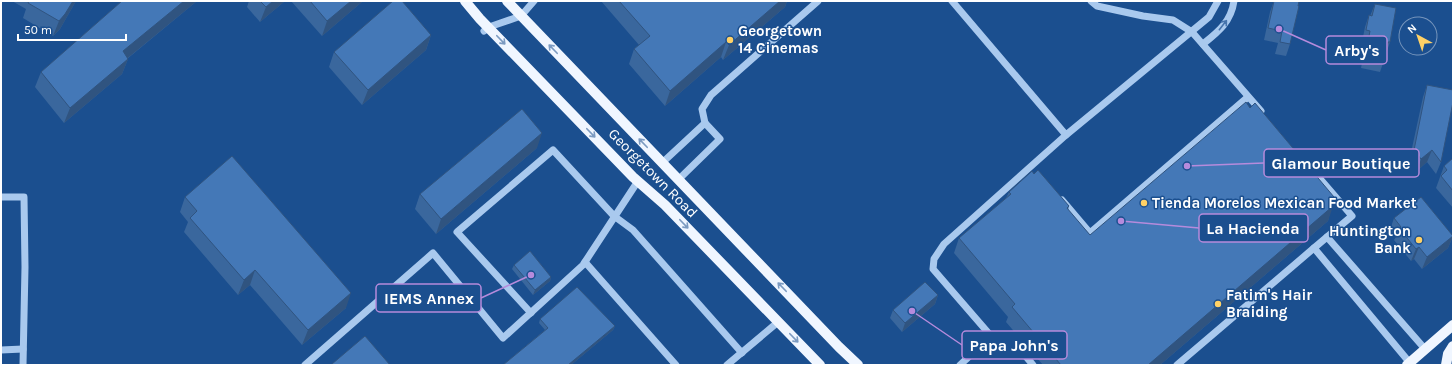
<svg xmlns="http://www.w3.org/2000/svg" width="1454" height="366" font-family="Karla,sans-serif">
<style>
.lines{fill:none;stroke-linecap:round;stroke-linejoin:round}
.minor{stroke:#a9c9ee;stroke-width:7}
.major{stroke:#f0f6ff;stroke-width:10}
.wall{fill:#3a679d}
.shaded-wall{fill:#305480}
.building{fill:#4478b7;stroke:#305480}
.oneway{stroke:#4674ac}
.oneway2{stroke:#7b9ac1}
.poi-dot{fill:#ffd166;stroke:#1b4f8f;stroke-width:1.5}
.labels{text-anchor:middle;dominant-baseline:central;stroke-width:3;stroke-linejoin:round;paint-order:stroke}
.poi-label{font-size:15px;font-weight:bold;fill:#fff;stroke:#1b4f8f;text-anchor:start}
.street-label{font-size:15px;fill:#fff;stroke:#1b4f8f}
.leader{fill:none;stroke:#b68bdc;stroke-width:1.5}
.callout-dot{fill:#b68bdc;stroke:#1b4f8f;stroke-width:1.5}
.callout{fill:#1b4f8f;stroke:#b68bdc;stroke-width:1.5}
.callout-label{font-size:16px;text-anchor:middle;font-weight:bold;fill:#fff}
</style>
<rect width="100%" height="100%" fill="#1b4f8f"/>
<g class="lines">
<!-- minor -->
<g class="minor">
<path d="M952,1L1066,135L1209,17L1218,1"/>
<path d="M1091,1L1097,6L1143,16L1173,20L1192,32L1261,111"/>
<path d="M484,31L489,27L521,16L534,1"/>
<path d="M1203,44C1218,32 1231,22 1234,1"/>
<path d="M705,123L702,109L711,95L818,1"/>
<path d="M1303,159L1352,216L1327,237"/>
<path d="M662,163L705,123L720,139L678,180"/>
<path d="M1,197H24L25,267L23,365"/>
<path d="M1062,200L1090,233L1248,97"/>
<path d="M585,262L676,365"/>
<path d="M531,313L457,232L553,150L614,216L633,230L742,353"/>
<path d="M991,336C1015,341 1018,347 1033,365"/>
<path d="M1,350L23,349"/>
<path d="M1410,363L1314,248L1327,237L1425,349"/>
<path d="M305,365L433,253L503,338L583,265L638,181"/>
<path d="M727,365L778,322"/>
<path d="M960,365L991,336L933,269L934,259L944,244L1066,135"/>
<path d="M1177,365L1314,248"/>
</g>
<!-- major -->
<g class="major">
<path d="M465,1L480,19L633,177L665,205L820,365"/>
<path d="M507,1L839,347L858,365"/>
<path d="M1407,365L1453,325"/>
<path d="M1446,365L1448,354L1453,346"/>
</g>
</g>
<!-- wall -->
<g class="wall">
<path d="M12,1H76L60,29L53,36L23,18L26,9Z"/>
<path d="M122,1H197L127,59H128L122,74L64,123L35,87L41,72Z"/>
<path d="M249,1H285L260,22L247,7Z"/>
<path d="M291,1H363L322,36Z"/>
<path d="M601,1H787L785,7L723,60L721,57L665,106L629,64L634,49L639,45Z"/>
<path d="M1274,1L1290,44L1286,56L1275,54L1278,43L1264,40L1270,12Z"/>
<path d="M1375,4L1390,42L1380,72L1361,68L1366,43L1362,42L1365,27L1369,15L1370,16Z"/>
<path d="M431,35L426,50L362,105L329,67L334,52Z"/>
<path d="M1427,85L1441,162L1436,174L1427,162L1417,171L1409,162L1423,97Z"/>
<path d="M537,148L436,234L415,209L420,194Z"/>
<path d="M1453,158V208L1436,188L1444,166Z"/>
<path d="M1034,174L1069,206L1068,210L1090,235L1332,204L1328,221L1160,365H1043L1006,322L1008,317L954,253L959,238L1006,198L1009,192Z"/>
<path d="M185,197L346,308L302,345L250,285L238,295L184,232L188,222L180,212Z"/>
<path d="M1394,218L1453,236L1448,248L1422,269L1414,259L1411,261L1394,240L1396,237L1390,230Z"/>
<path d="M514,265L551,277L550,281L533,295L512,269Z"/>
<path d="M938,295L935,304L902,332L890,318L893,310Z"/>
<path d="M540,319L615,326L613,330L571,365H503L545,330L539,323Z"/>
</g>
<!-- shaded-wall -->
<g class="shaded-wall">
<path d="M73,1H76L60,29L53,36L59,21Z"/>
<path d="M184,1H197L118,66L123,51Z"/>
<path d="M273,1H285L260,22L266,7Z"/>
<path d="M351,1H363L322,36L327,21Z"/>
<path d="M780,1H787L785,7L723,60L729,45Z"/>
<path d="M431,35L426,50L362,105L368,90Z"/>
<path d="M726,42L721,57L665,106L670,91Z"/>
<path d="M128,59L122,74L64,123L70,108Z"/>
<path d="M542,133L537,148L436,234L441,219Z"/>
<path d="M1432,150L1427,162L1417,171L1421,159Z"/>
<path d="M1334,197L1330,209L1333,206L1328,221L1160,365H1148Z"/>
<path d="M1453,236L1448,248L1422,269L1427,257Z"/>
<path d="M1419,247L1414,259L1411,261L1416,249Z"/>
<path d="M255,270L250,285L238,295L244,280Z"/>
<path d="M551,277L550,281L533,295L535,290Z"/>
<path d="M351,293L346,308L302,345L308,330Z"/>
<path d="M938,295L935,304L902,332L905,323Z"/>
<path d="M615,326L613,330L571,365H568Z"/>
</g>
<!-- building -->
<g class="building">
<path d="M29,1H73L65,14L59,21L28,3Z"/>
<path d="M122,1H184L123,51L128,59L70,108L41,72Z"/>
<path d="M260,1H273L266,7Z"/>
<path d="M310,1H351L327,21Z"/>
<path d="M393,1H402L431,35L368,90L334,52Z"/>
<path d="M619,1H780L729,45L726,42L670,91L634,49L650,36Z"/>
<path d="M1274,1H1299L1298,6H1299L1290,44L1280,42L1282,31L1268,28Z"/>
<path d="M1375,4L1396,8L1390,42H1388L1384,59L1365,56L1370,31L1366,30L1369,15L1372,16Z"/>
<path d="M1427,85L1453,90V102L1441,162L1432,150L1421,159L1414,150Z"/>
<path d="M1246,102L1250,108L1255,103L1334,197L1329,201L1333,206L1148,365H1061L1012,307L1015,304L959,238L1011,194L1009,192L1032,171L1034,174L1038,170L1069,206L1067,208L1090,235Z"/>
<path d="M522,109L542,133L441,219L420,194Z"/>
<path d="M232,156L351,293L308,330L255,270L244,280L190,218L197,211L185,197Z"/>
<path d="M1453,158V191L1441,176L1447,170L1444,166Z"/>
<path d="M1421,197L1453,236L1427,257L1419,247L1416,249L1399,228L1401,227L1394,218Z"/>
<path d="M530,251L551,277L535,290L514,265Z"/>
<path d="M925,282L938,295L905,323L893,310Z"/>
<path d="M577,287L615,326L568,365H503L548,328L540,319Z"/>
<path d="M365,336L390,365H332V364Z"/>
</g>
<!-- one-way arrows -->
<defs><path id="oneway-shaft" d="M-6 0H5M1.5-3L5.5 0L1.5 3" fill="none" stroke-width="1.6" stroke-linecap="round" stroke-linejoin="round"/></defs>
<use class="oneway" href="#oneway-shaft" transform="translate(1223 25) rotate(-52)"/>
<g class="oneway2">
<use href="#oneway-shaft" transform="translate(501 40) rotate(46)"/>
<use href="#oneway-shaft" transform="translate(553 49) rotate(-134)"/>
<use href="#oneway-shaft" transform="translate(591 133) rotate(46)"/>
<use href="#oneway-shaft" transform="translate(643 143) rotate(-134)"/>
<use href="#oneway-shaft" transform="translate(684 224) rotate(46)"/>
<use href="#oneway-shaft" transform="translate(782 287) rotate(-134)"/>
<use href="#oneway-shaft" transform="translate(794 338) rotate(46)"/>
</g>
<!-- markers -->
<g class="poi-dot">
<circle cx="730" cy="40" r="4"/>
<circle cx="1144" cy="203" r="4"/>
<circle cx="1419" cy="240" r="4"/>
<circle cx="1218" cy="304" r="4"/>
</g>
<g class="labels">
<!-- poi labels -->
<g class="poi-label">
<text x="738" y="31">Georgetown<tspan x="738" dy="17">14 Cinemas</tspan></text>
<text x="1152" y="203">Tienda Morelos Mexican Food Market</text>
<text x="1411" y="231" text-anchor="end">Huntington<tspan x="1411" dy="17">Bank</tspan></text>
<text x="1226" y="295">Fatim's Hair<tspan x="1226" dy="17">Braiding</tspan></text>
</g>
<!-- street labels -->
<g class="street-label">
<text transform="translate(653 173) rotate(45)">Georgetown Road</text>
</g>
</g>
<!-- callouts -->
<path class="leader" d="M1279 29L1326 50M1187 166L1264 163M1121 221L1199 228M531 275L481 298M912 311L962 345"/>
<g class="callout-dot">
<circle cx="1279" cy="29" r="4"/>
<circle cx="1187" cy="166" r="4"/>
<circle cx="1121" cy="221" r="4"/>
<circle cx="531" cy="275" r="4"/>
<circle cx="912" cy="311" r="4"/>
</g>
<g class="callout">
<rect x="1326" y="36" width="61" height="28" rx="4"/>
<rect x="1264" y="149" width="155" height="28" rx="4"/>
<rect x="1199" y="214" width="109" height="28" rx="4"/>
<rect x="376" y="284" width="105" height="28" rx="4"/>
<rect x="962" y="331" width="105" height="28" rx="4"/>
</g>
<g class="callout-label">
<text x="1357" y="56">Arby's</text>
<text x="1341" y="169">Glamour Boutique</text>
<text x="1253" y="234">La Hacienda</text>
<text x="429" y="304">IEMS Annex</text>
<text x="1014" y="351">Papa John's</text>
</g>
<!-- border -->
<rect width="1454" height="366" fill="none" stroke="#ffffff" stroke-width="4"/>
<!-- north arrow -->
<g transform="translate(1418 36) rotate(320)"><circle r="19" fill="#1b4f8f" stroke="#7695bc"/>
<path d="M0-3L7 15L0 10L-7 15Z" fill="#ffd166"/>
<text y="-6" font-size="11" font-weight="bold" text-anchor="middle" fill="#ffffff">N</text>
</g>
<!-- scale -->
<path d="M18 34v6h108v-6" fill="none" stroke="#ffffff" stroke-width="2"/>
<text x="24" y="34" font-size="12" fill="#ffffff" stroke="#1b4f8f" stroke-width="3" paint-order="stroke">50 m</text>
</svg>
